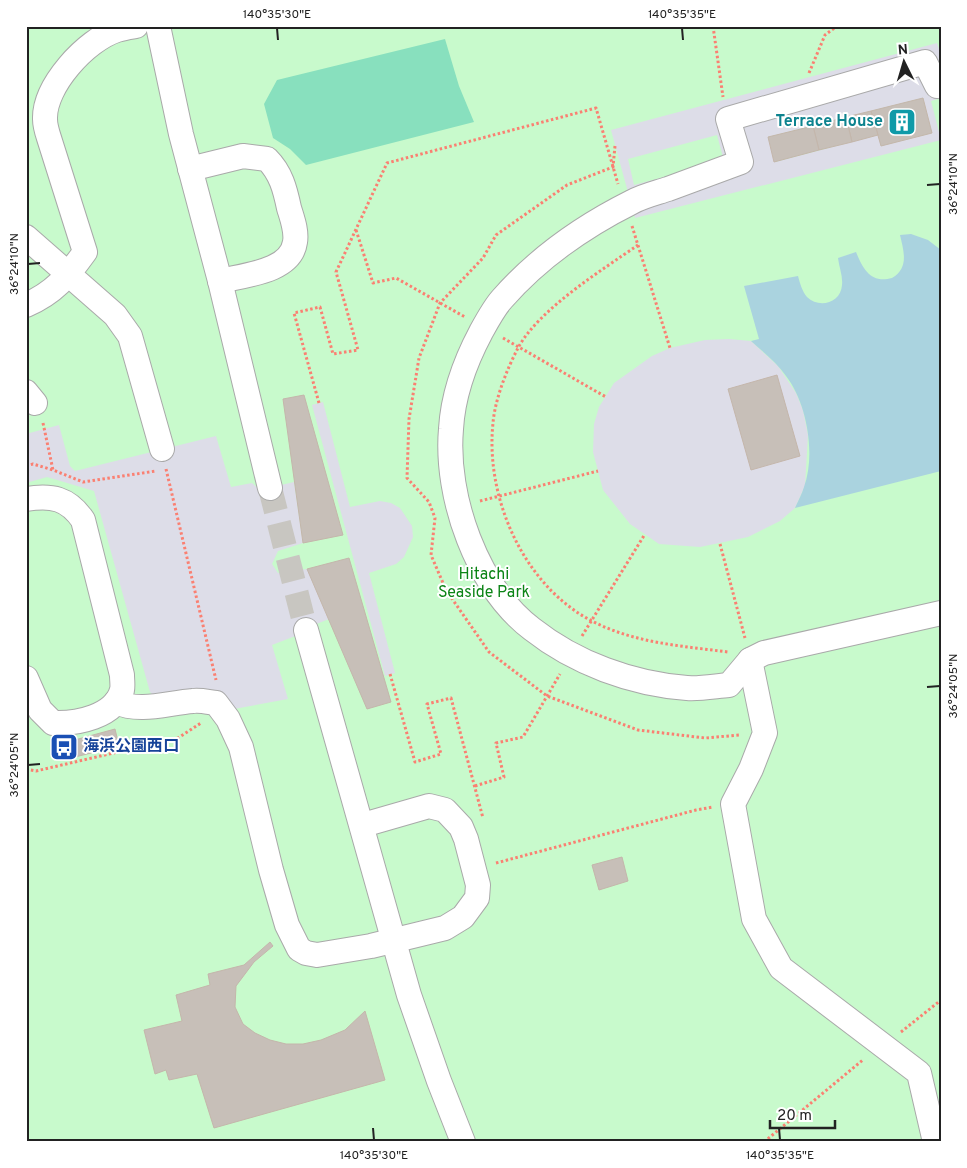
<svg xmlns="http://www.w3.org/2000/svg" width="967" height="1168" font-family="Overpass,'Noto Sans JP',sans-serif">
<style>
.park{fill:#c8facc}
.pitch{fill:#88e0be}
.plaza{fill:#dddde8;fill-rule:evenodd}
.water{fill:#aad3df}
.building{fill:#c7bfb8;stroke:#c4b6ab}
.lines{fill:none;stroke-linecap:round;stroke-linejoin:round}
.minor-tunnel{stroke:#c8c6c1;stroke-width:24;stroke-dasharray:24 12;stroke-linecap:butt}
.minor-casing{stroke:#a9a9a9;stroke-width:26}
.path{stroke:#fa8072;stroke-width:3;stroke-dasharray:2.5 2.5;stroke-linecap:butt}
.minor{stroke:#fff;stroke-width:24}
.ticks{fill:none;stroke:#222;stroke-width:2}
.labels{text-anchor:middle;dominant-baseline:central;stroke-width:4;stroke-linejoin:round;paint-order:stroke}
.culture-label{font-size:16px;font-weight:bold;fill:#0d838f;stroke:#fff;text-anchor:end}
.park-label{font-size:16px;fill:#0c8416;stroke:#fff}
.transit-label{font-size:16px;font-weight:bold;fill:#164399;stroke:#fff;text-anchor:start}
.neatline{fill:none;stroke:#222;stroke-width:2}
.ticks-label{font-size:12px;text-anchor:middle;fill:#222}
</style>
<rect width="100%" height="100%" fill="#f2efe9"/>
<!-- park -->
<rect class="park" x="26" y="26" width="915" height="1116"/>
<!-- pitch -->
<path class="pitch" d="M445,39L459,86L474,122L306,165L290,149L273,138L264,104L277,80Z"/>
<!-- plaza -->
<g class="plaza">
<path d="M937,43L941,54V98L931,101L941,140L635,218L611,130ZM923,98L932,133L881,146L878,135L775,162L768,137ZM717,135L724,161L634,185L628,159Z"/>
<path d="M729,339L751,341L778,366L796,393L803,410L808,435L805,486L795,508L780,521L748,537L700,547L659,544L630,524L603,490L593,452L594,424L599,407L614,383L652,356L670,348L705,340Z"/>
<path d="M323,402L350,507L380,501L391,503L400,508L412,526L413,537L404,557L396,564L369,573L395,673L385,676L312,405Z"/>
<path d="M59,425L70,466L75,471L216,436L231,487L252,483L260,490L294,482L303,543L278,551L272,564L278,573L307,569L329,619L314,625L298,635L272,645L288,699L234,709L155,697L150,692L94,491L47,477L26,483V434Z"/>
</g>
<!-- water -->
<path class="water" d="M911,234L928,240L941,250V471L795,508C798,501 802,494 804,487C816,454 807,403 786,376C777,363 763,352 751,341L759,339L744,286L798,276C800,283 802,291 807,297C819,309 841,303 842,285C843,276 839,267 838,258L856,252C863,269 871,284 892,278C909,268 904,252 900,235Z"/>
<!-- building -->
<g class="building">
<path d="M923,98L932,133L881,146L871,111Z"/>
<path d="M871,111L878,135L852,142L846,117Z"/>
<path d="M846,117L852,142L819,150L813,126Z"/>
<path d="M813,126L819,150L774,162L768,137Z"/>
<path d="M777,375L800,456L751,470L728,389Z"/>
<path d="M304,395L343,535L303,543L283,399Z"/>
<path d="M349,558L391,702L367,709L307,569Z"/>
<path d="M115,729L119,746L75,757L71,741Z"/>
<path d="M622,857L628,881L599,890L592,865Z"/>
<path d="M270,942L273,946L254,962L236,986L235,1007L243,1024L255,1033L270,1040L286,1044H303L321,1040L345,1030L365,1011L385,1080L214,1128L197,1074L169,1080L166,1070L155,1074L144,1030L182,1021L176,995L210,985L208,974L244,965Z"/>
</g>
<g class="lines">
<!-- minor-tunnel -->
<path class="minor-tunnel" d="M270,488L306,630"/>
<defs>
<g id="minor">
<path d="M158,26L181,134L220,281L270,488"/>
<path d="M941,85L937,86L925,62L728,119L741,162C717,171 692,180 668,189C656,193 643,196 632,202C584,226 538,258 502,299C494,308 487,321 481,332C465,362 453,394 451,429C445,497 477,587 532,629C575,663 632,684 687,688C700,689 716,686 729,685L750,660L764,653L941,613"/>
<path d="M190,169L243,156L267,159C281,173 285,189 289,208C292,218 297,231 295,242C291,272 244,275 220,281"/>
<path d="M26,237L115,315L130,336L162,449"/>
<path d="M26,305C54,293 67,277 85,252L49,138C47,132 45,125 45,119C44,86 86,40 117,30C123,28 130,27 136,26"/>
<path d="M26,392L35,403"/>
<path d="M26,499C52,495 68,498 83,520L122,675C122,680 123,686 122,690C115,717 76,724 53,723L40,710L26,678"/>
<path d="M306,630L409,995L439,1081L463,1142"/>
<path d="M750,660L765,733L751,769L733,804L754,919L781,968L919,1073L935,1142"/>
<path d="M116,702C140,713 167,703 193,701C200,700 208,702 216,703L228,719L241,747L271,870L287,925L299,949L306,953L317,955L371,946L445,928L463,917L477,898L478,885L466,839L461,827L445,810L429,806L363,825"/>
</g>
</defs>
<!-- minor casing -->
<use href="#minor" class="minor-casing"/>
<!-- path -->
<g class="path">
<path d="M713,26L723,97"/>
<path d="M809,73L825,35L837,26"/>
<path d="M615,146L613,167L567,185L496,235L483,258L440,303L419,358L409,419L407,478L429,502L435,518L431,555L446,590L489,652L547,696L638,730L705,738L740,735"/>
<path d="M632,226L670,348"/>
<path d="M356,230L373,283L396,278L465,317"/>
<path d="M638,245C602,270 539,309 518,348C507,369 495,399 493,423C485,498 524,586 592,621C634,643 682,646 728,652"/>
<path d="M503,338L606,397"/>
<path d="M319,403L294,313L320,307L333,354L358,350L336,272L387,163L596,108L618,184"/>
<path d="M43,423L53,470L83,482L156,471"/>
<path d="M26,466L33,464L53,470"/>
<path d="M166,469L216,680"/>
<path d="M480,501L598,471"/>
<path d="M720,544L745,638"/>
<path d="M582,636L645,534"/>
<path d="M390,674L415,762L441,754L427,704L451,698L483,818"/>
<path d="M26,769L36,771L178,738L201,723"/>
<path d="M475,786L504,777L496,743L523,737L560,674"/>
<path d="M496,863L696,810L713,807"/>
<path d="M901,1032L941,1000"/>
<path d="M764,1142L864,1059"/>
</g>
<!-- minor -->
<use href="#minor" class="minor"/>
</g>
<!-- ticks -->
<path class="ticks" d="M277,28L278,40M682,28L683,40M927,185L940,184M28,264L40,263M927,687L940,686M28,765L40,764M373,1128L374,1140M779,1128L780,1140"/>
<!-- icons -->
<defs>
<symbol id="building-square" viewBox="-11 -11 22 22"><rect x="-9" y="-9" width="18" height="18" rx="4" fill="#0f9aa8" stroke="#fff"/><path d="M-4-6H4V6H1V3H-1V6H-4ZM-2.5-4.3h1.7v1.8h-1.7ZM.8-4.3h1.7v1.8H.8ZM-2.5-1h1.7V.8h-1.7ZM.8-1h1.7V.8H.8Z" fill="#fff"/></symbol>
<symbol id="bus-square" viewBox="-11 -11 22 22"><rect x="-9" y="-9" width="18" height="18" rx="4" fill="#1a4fb4" stroke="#fff"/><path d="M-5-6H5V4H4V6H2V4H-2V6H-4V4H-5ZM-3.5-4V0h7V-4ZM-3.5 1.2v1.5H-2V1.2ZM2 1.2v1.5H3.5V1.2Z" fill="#fff"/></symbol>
</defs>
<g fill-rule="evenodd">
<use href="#building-square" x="886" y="106" width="32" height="32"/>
<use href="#bus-square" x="48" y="731" width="32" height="32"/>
</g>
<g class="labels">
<!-- culture labels -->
<g class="culture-label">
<text x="883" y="122">Terrace House</text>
</g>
<!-- park labels -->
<g class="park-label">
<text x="484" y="575">Hitachi<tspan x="484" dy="18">Seaside Park</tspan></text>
</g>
<!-- transit labels -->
<g class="transit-label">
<text x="83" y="747">海浜公園西口</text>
</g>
</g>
<!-- border -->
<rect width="967" height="1168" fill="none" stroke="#ffffff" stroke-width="55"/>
<!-- north arrow -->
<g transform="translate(904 62) rotate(355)" stroke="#ffffff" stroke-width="4" paint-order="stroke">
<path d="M0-4L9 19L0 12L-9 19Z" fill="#222222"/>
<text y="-8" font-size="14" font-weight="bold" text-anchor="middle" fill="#222222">N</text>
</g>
<!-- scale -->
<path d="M770 1120v8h65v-8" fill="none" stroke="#222222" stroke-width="2.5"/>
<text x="777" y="1120" font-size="15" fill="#222222" stroke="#ffffff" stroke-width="4" paint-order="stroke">20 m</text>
<rect x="28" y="28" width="912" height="1112" class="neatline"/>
<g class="ticks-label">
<text x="277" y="18">140°35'30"E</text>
<text x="682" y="18">140°35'35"E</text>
<text transform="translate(953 184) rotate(-90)" y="4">36°24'10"N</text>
<text transform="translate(14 264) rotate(-90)" y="4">36°24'10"N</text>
<text transform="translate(953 686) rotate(-90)" y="4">36°24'05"N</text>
<text transform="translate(14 765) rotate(-90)" y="4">36°24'05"N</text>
<text x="374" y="1159">140°35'30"E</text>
<text x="780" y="1159">140°35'35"E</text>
</g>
</svg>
